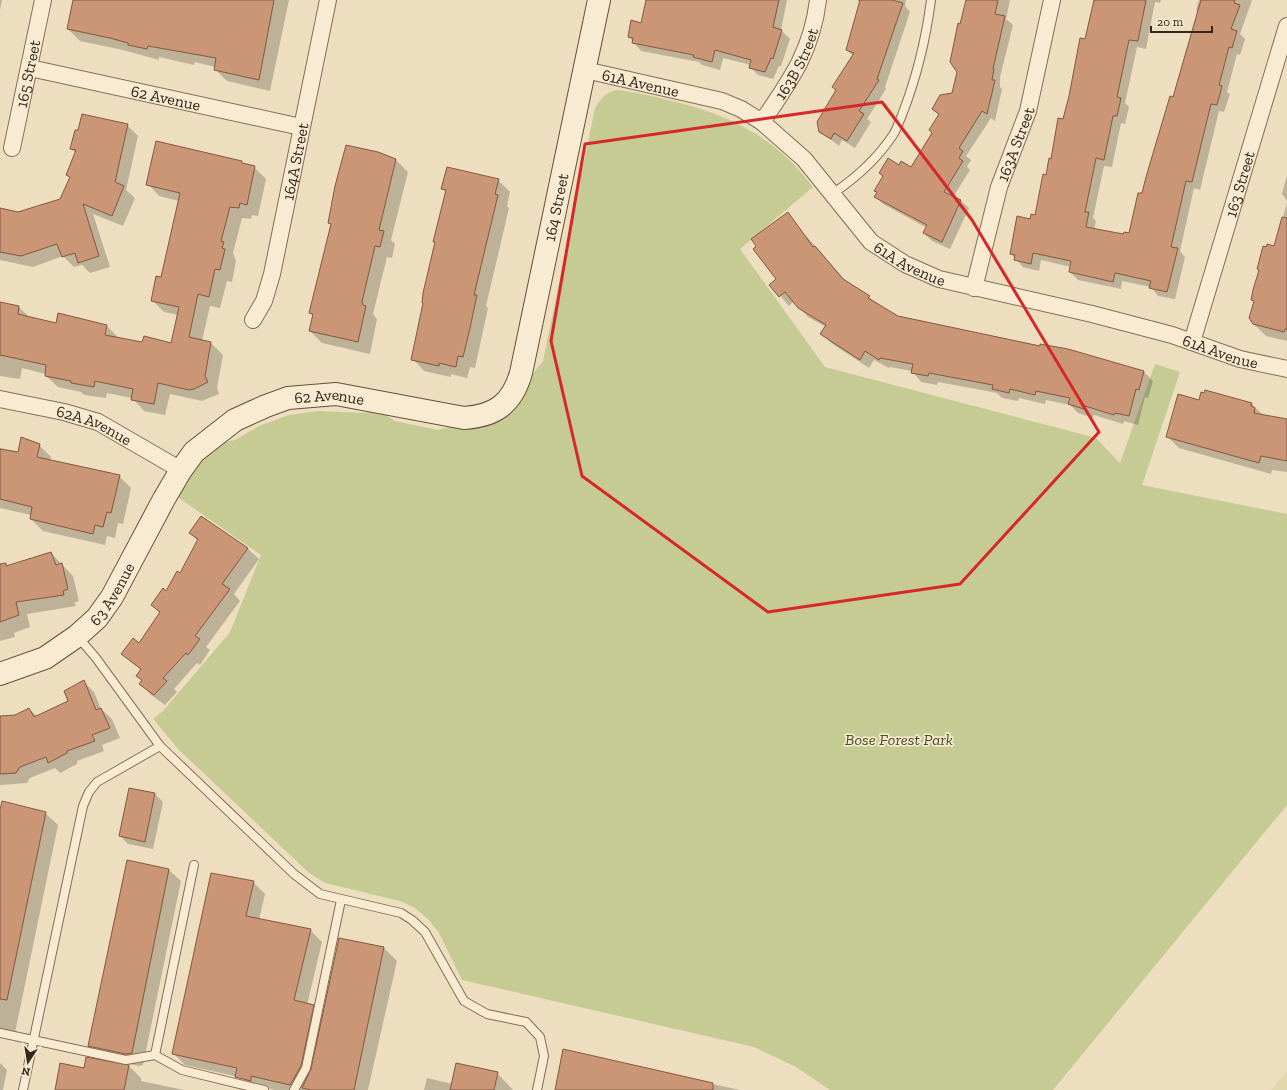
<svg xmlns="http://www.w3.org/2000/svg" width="1287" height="1090" font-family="'Zilla Slab',serif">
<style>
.farmland{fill:#e2d8ad}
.green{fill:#c6cb94}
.shadow{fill:#0003}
.building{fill:#cb9676;stroke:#84573e}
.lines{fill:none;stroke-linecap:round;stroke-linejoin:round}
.lane-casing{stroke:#856e58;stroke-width:10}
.street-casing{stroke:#856e58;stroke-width:18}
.secondary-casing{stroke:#674f3b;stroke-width:24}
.lane{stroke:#f8ebd2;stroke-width:8}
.street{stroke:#f8ebd2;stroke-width:16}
.secondary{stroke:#f8ebd2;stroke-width:22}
.marked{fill:none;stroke:#d62828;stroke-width:3;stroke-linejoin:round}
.labels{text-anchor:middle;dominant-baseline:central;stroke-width:3.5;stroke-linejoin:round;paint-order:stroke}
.street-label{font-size:16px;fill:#35271c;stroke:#f5e8cf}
.park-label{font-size:16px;font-style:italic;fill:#475123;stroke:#f5e8cf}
</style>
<rect width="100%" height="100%" fill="#eddebf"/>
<!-- farmland -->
<path class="farmland" d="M1287,1070V1090H1271Z"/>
<!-- green -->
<path class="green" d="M616,90C633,91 649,96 664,99C726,113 774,135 813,187L740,249L825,367L1096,438L1120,463L1155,364L1180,372L1142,485L1287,514V805L1053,1090H830L796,1067L754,1047L462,980L439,933L428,919L415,908L400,901L325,883L309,873L178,749L153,719L163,711L230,632L261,555L176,496L199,462L221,443L235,440L259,426L289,415L318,411L365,413L372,411L384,414L395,421L438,430L449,427L473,428L497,422L515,409L522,399L531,376L543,361L595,108C601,98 605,93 616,90Z"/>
<!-- shadow -->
<g class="shadow">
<path d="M0,0H2L0,10Z"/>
<path d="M73,0H289L270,91L227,81L215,69V67L195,62L194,65L159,57V60L123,50L80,41L68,29Z"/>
<path d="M647,0H787L781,30L790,39L781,66H779L773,79L758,75L750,67L751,65L723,58L720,70L702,65L699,62L641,51L629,37L642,24Z"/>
<path d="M857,0H906L905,6L910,12L885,87L886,89L867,119L871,122L855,148L842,140L839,146L820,131L853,56L847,50L860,3Z"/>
<path d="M967,0H1010L1006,19L1013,25L1000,77V87L1002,89L995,121L991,118L966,156L971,160L967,166L970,170L953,197L961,201L969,208L950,249L932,241L924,233L927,228L883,204L875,196L899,166L911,168L933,134L939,115L933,109L953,94L958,72L961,25Z"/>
<path d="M1099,0H1161L1160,3L1155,2L1146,49L1137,47L1125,103L1129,107L1125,124L1121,123L1112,167L1104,166L1093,218L1096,221L1094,230L1124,235L1130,234L1143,195L1199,13L1196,10L1199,0H1252L1240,34L1245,39L1240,55L1237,54L1227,92L1230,94L1224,112L1219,111L1200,190L1194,188L1180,251L1185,257L1175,299L1158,296L1151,287L1122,281L1121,289L1078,280L1070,272L1071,267L1041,260L1039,271L1023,267L1011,254L1030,220L1035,216L1085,41Z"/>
<path d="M127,125L138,136L126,190L135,198L123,226L93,214L110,267L90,273L82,265L74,267L63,256L33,267L0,260V209L18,213L61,199L71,178L67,174L76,153L71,149Z"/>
<path d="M396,160L408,172L391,240L395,244L392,258L387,257L373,314L377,319L370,354L322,343L310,331L314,317L310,313L332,225L329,223Z"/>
<path d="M242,162L245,165L254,167L266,179L258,216L252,215L251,219L242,218L233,253L236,261L232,282L227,281L220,308L210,306L202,341L211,343L223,355L217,388L219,394L202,401L170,394L165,415L144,411L132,398L107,393L106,398L84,395L81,392L58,387L46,376V374L22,368L20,379L0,376V303L19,307L30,318L57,324L59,314L81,318L83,320L107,326L119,338L143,344L172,345L178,315L164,312L152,300L162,278L179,201L159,196L148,184Z"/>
<path d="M1287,175V201L1282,194Z"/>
<path d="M498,180L510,192L507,206L509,208L486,306L488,308L475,368L470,367L467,378L451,374V377L424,371L413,359L436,243L434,241L447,193L442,189Z"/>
<path d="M1287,203V341L1266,336L1254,324L1255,302L1253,300L1259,270L1258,269L1275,247Z"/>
<path d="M787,214L846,281L897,317L1144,372L1153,381L1148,398L1145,397L1138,425L1124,421L1123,424L1094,415L1093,418L1078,413L1070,405L1046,400L1045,404L1019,398L1018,401L1002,398L997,393L938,382L937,385L921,382L912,371L890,367L889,368L874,360L869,368L831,343L822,334L826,327L808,317L794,301L789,306L771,285L777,279Z"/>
<path d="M1199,401L1252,404L1264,416L1287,420V472L1272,470L1271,474L1179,448L1167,436Z"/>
<path d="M39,445L51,457L50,461L119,476L131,488L123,524L118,523L115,538L107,536L105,545L43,531L31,519V515L0,508V448L19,452Z"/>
<path d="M202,517L248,549L259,559L234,594L240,601L206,647L210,650L200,665L197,663L174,689L177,692L165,705L151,695L140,684L142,681L137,676L142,671L123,654L139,645L160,613L152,605L166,592L180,574L198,541L190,533Z"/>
<path d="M51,553L73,576L79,601L74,603L76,606L27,614L30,627L14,633L15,637L0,641V567L6,565L7,567Z"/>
<path d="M84,682L94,692L101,709L112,719L120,738L102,745L104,751L77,761V764L60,773L55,768L30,778L27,783L0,785V717L15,716L29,709L37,716L70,702Z"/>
<path d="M155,794L163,802L153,849L128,844L120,836Z"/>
<path d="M45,813L58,825L15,1033L0,1029V815Z"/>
<path d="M128,861L169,870L181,881L143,1065L139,1066L101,1058L89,1046Z"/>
<path d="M253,882L265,894L259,920L310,930L322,942L307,1005L313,1006L324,1016L340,939L384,948L397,961L368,1090H275L249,1084L243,1078L185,1065L173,1053Z"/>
<path d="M563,1051L740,1090H556Z"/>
<path d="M87,1058L129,1066L141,1078V1081L184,1090H56L85,1069Z"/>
<path d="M0,1063L7,1070L3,1090H0Z"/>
<path d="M497,1073L513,1090H424L427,1078L453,1084Z"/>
</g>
<!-- building -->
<g class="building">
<path d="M73,0H274L259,80L214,70L216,58L148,46L147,49L128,45V43L110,38L67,29Z"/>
<path d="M646,0H779L773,27L782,30L773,59L771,58L765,72L749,68L751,60L715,50L712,62L693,57L694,55L632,43L633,38L628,37L631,20L641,23Z"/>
<path d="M860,0H892L903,3L877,79L879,80L859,111L864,114L847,141L834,133L831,139L819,132L817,122L836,90L832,87L854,53L846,50Z"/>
<path d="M966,0H998L995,14L1005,16L993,69H994L992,80H995L987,114L982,111L959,148L963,151L959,158L963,161L944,192L961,200L942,242L923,233L927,225L874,197L877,192L874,191L883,176L879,173L888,158L899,165L901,161L911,167L932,133L929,130L939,114L932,109L940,95L952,93L957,72L950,62L958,23L960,24Z"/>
<path d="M1094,0H1146L1138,41L1129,40L1117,97L1121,98L1117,116H1113L1104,160L1096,158L1085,212H1089L1086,227L1123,234L1124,232L1129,233L1138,193H1142L1146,177L1170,96L1173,97L1201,0H1235L1234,3L1240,5L1231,29L1237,31L1232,48L1229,47L1219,85L1222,86L1217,105L1211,104L1192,182L1186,181L1171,247L1178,248L1167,292L1149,288L1151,281L1115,273L1113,282L1069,272L1071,261L1033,253L1031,264L1014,260L1015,255L1010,254L1017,216L1030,219L1031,214L1035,215L1043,174L1046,175L1049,158L1051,159L1058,118L1063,119L1069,96L1080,38L1085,39Z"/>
<path d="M82,114L128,124L115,182L124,186L112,216L83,204L99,256L78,263L75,253L62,257L57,244L21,256L0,252V208L18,212L60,199L70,177L66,175L76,150L70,149L75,130H78Z"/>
<path d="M156,141L242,161V163L255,166L247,205L240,203L239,208L230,207L221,241L224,242L222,248L225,249L220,270L215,269L209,297L198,294L189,337L211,342L205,376L208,382L194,389L189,390L158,383L154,404L131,400L133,389L95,381L94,387L71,383V381L45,376L46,365L0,355V302L19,306L18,314L56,323L58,313L107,325L105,335L142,342L144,336L171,343L179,307L151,301L156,276L161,277L180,193L146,185Z"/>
<path d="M346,145L378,152L396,159L379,230L384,231L380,247L375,246L362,302L363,305L366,306L358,342L309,331L313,314L309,313L331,224L328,223L335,186Z"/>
<path d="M447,167L499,179L495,194L498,195L474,295H477L470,328L463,357L458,356L456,367L439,363V366L411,360L423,303H422L423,293L435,242H433L446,190L441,189Z"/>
<path d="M788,212L813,247L815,246L843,279L870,296L868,298L898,316L1040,346V344L1068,349L1144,371L1139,390L1136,389L1129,416L1115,413L1114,415L1085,406L1084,409L1068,404L1070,398L1036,391L1035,395L1010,389L1009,393L992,389L993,385L929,373L928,376L911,373L913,364L880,358L879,360L865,351L860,360L820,334L826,325L798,308L785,292L779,297L769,285L776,279L753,249L756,246L751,239Z"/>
<path d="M1282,217L1287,218V329H1285L1284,332L1253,324L1249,318L1254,301L1251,300L1253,290L1259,270L1257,269L1263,246L1266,247L1267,244L1274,246Z"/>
<path d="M1205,390L1252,403L1251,406L1255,408L1254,413L1287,419V461L1261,456L1259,463L1166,437L1178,394L1199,400L1201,392L1204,393Z"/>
<path d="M21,437L40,444L37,457L120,475L111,513L107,512L103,527L95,525L93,534L30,519L32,507L0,499V449L18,452Z"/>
<path d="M201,516L248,548L222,584L230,589L195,636L200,639L188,655L186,653L163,678L167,681L154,695L139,684L142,680L136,676L141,669L121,654L133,638L139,643L160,612L151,605L163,588L166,591L177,571L180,573L198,539L189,533Z"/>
<path d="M51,552L56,565L62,563L68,589L63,591L64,595L16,602L19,615L0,622V564L6,563V566Z"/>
<path d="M84,680L96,710L101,708L110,728L92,735L95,741L67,751V753L48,763L46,757L20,767L16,773L0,774V716L15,715L29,708L34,717L68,701L64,691Z"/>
<path d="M129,788L155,793L145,842L119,836Z"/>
<path d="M2,801L46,812L7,1000L0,999V810Z"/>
<path d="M127,860L169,869L132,1053L126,1054L88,1046Z"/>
<path d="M211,873L254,881L246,916L311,929L294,1000L314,1005L301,1066L290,1085L251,1076V1081L235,1077L237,1068L172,1054Z"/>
<path d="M339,938L384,947L354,1090H311L302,1088L311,1069Z"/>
<path d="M563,1049L713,1083V1090H555Z"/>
<path d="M86,1057L129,1065L124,1090H55L60,1063L84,1068Z"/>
<path d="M456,1063L498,1072L494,1090H450Z"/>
</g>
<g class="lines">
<defs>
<g id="lane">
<path d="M832,194C856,178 877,159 893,135C897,129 899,122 902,115C916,79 926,39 931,0"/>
<path d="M78,637L96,658L160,746L294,874L320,894L401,913L412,920L425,932L464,1001L487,1014L526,1022L540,1037L544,1056L537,1090"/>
<path d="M0,1033L126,1060L155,1055L182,1070L264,1090"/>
<path d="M155,1055L194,865"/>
<path d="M23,1090L83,806L89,792L97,782L160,746"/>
<path d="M294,1090L306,1068L341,900"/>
</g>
<g id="street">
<path id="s1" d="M30,68L301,127"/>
<path id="s2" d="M585,70L722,101L741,109L762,122L804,159L871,242L905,264L939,279L1092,314L1172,335L1240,359L1287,369"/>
<path id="s3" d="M762,122C790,81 812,51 818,0"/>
<path id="s4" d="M12,148L43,0"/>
<path id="s5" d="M974,288L999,187L1028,111L1052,0"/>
<path id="s6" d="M253,320L264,301L272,274L328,0"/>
<path id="s7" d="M1192,342L1287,26"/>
<path id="s8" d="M0,399L64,412L98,422L181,470"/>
</g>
<g id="secondary">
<path id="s9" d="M0,674L45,658L77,636L97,618L112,597L164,499L181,470L194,452L235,420L266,406L288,398L336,394L464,418C495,416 512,404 521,373L599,0"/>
</g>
</defs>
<!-- lane casing -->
<use href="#lane" class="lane-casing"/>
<!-- street casing -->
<use href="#street" class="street-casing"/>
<!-- secondary casing -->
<use href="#secondary" class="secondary-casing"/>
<!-- lane -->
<use href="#lane" class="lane"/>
<!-- street -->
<use href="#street" class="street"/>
<!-- secondary -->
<use href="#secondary" class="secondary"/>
</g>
<!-- marked area -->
<path class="marked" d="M882,102L972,220L1099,432L960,584L768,612L582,476L551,341L585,144Z"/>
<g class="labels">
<!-- street labels -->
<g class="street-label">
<text stroke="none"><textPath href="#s3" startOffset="68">163B Street</textPath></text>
<text stroke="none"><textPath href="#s4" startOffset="76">165 Street</textPath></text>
<text stroke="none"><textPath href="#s2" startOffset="57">61A Avenue</textPath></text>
<text stroke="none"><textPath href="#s1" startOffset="139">62 Avenue</textPath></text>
<text stroke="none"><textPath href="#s5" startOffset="150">163A Street</textPath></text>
<text stroke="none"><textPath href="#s6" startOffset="165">164A Street</textPath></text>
<text stroke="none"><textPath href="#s7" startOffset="165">163 Street</textPath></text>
<text stroke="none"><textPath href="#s9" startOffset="842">164 Street</textPath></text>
<text stroke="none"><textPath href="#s2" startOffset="393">61A Avenue</textPath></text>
<text stroke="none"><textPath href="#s2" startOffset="717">61A Avenue</textPath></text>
<text stroke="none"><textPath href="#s9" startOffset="457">62 Avenue</textPath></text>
<text stroke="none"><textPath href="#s8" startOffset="98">62A Avenue</textPath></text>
<text stroke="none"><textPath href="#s9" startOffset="142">63 Avenue</textPath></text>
</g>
<!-- park labels -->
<g class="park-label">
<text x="899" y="739">Bose Forest Park</text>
</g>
</g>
<!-- north arrow -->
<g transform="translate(28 1062) rotate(192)" stroke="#f5e8cf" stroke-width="3" paint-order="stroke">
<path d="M0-3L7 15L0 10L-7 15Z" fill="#35271c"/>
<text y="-6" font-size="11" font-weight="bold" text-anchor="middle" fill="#35271c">N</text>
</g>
<!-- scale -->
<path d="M1151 26v6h61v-6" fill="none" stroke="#35271c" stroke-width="2"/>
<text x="1157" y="26" font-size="12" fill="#35271c" stroke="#f5e8cf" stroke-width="3" paint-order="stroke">20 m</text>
</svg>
